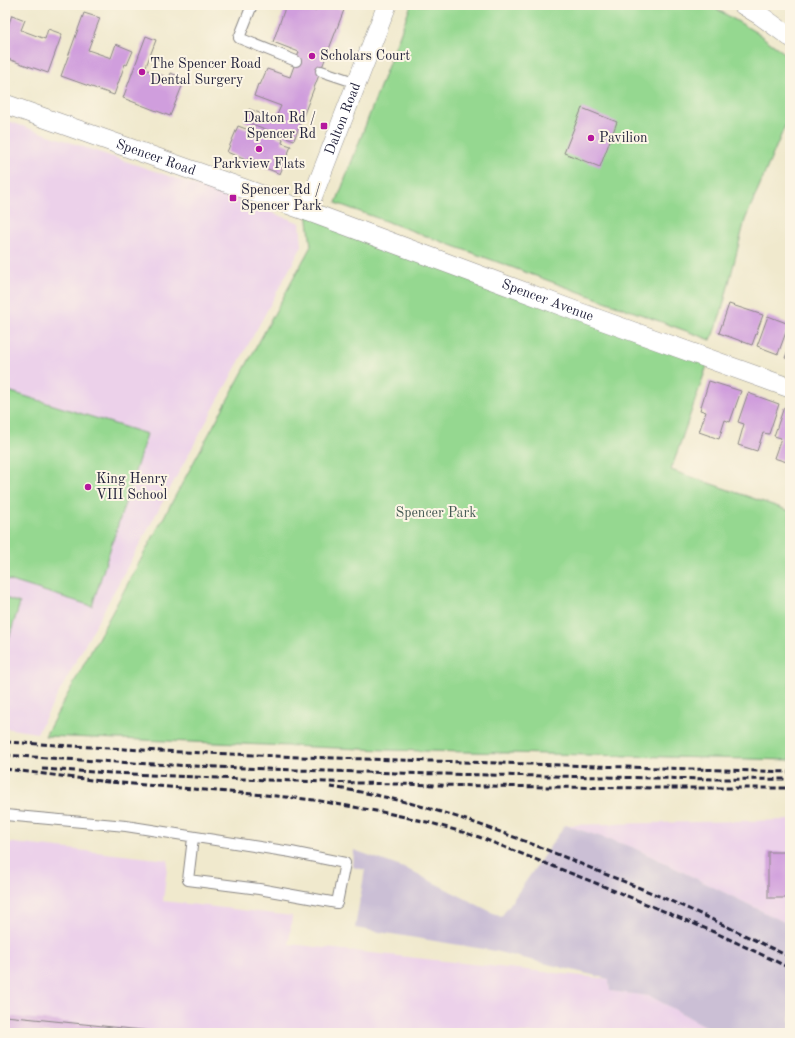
<svg xmlns="http://www.w3.org/2000/svg" width="795" height="1038" font-family="'Old Standard TT',serif">
<style>
.built{fill:#ecd1ea}
.industrial{fill:#cbbfd5}
.green{fill:#95d890;stroke:#5c7d66}
.building{fill:#d09edd}
.lines{fill:none;stroke-linecap:round;stroke-linejoin:round}
.lane-casing{stroke:#898684;stroke-width:12}
.street-casing{stroke:#898684;stroke-width:20}
.lane{stroke:#fff;stroke-width:10}
.street{stroke:#fff;stroke-width:19}
.rail{stroke:#22223b;stroke-width:3;stroke-dasharray:6 3;stroke-linecap:butt}
.poi-dot{fill:#b5179e;stroke:#fcf5e5;stroke-width:1.5}
.labels{text-anchor:middle;dominant-baseline:central;stroke-width:4;stroke-linejoin:round;paint-order:stroke}
.poi-label{font-size:14px;fill:#22223b;stroke:#fcf5e5;text-anchor:start}
.street-label{font-size:14px;fill:#22223b;stroke:#fcf5e5}
.park-label{font-size:14px;fill:#445954;stroke:#fcf5e5}
</style>
<rect width="100%" height="100%" fill="#fcf5e5"/>
<filter id="ink" filterUnits="userSpaceOnUse"><feTurbulence type="fractalNoise" baseFrequency=".025" numOctaves="2"/><feDisplacementMap in="SourceGraphic" scale="8" xChannelSelector="R" yChannelSelector="G"/><feConvolveMatrix kernelMatrix="1 2 1 2 8 2 1 2 1" color-interpolation-filters="sRGB"/></filter>
<filter id="wash" filterUnits="userSpaceOnUse"><feTurbulence type="fractalNoise" baseFrequency=".012" numOctaves="4" result="noise"/><feDisplacementMap in="SourceGraphic" scale="16" xChannelSelector="R" yChannelSelector="G"/><feGaussianBlur stdDeviation="0.9" result="paint"/><feColorMatrix in="noise" values="0 0 0 0 0 0 0 0 0 0 0 0 0 0 0 0 0 1.4 0 .05"/><feComposite in="paint" operator="in"/></filter>
<g filter="url(#wash)">
<rect width="100%" height="100%" fill="#f0e9cd"/>
<!-- built -->
<g class="built">
<path d="M5,120L204,188L300,223L302,246L37,733L5,728Z"/>
<path d="M790,820V925L632,847L565,825Z"/>
<path d="M5,842L168,860L163,901L292,916L289,944L609,979L610,991L650,996L718,1033H5Z"/>
</g>
<!-- industrial -->
<path class="industrial" d="M565,825L632,847L790,925V1033H718L650,996L610,991L609,979L490,950L355,928L365,870L353,867L354,850L409,870L501,917Z"/>
<!-- green -->
<g class="green">
<path d="M411,5H710L757,33L790,57V114L745,220L722,310L711,340L336,203Z"/>
<path d="M307,211L709,360L671,470L790,511V760L386,750L45,736L311,246Z"/>
<path d="M5,390L147,434L92,606L5,579Z"/>
<path d="M5,598L20,603L8,641L5,640Z"/>
</g>
<g id="blocks">
<!-- building -->
<g class="building">
<path d="M286,5H299L315,11L317,5H330L344,10L294,140L244,121L249,109L275,119L281,106L254,96L258,84L260,85L267,69L290,77L299,52L273,42Z"/>
<path d="M84,13L100,18L88,50L111,58L116,44L133,51L127,65L125,64L114,95L61,76Z"/>
<path d="M12,15L25,20L21,30L45,39L48,29L62,34L48,73L5,58V34Z"/>
<path d="M146,36L156,40L145,69L169,78L171,73L185,79L170,116L123,98Z"/>
<path d="M582,108L617,122L600,167L564,153Z"/>
<path d="M238,126L262,135L263,131L283,139L282,143L291,146L280,174L263,167L264,164L249,158L248,161L227,152Z"/>
<path d="M729,304L763,315L752,345L719,333Z"/>
<path d="M768,316L789,324L778,354L757,346Z"/>
<path d="M790,345V359L785,358Z"/>
<path d="M709,381L741,391L730,422L725,420L719,439L699,432L706,412L700,410Z"/>
<path d="M748,393L779,404L769,434L763,433L757,451L738,445L744,424L738,422Z"/>
<path d="M784,407L790,409V463L774,458L781,438L774,436Z"/>
<rect x="768" y="852" width="22" height="46"/>
<path d="M5,1016L162,1032V1033H5Z"/>
</g>
</g>
</g>
<g filter="url(#ink)">
<use href="#blocks" fill-opacity="0" stroke="#898684" stroke-width="1"/>
<g class="lines">
<defs>
<g id="lane">
<path d="M252,5L239,38L296,61"/>
<path d="M321,71L357,83"/>
<path d="M5,815L126,826L291,852L345,863L337,903L259,889L188,880L193,838"/>
</g>
<g id="street">
<path d="M743,5L761,16L790,37"/>
<path id="s1" d="M5,104L307,211L573,310L790,388"/>
<path id="s2" d="M307,211L387,5"/>
</g>
</defs>
<!-- lane casing -->
<use href="#lane" class="lane-casing"/>
<!-- street casing -->
<use href="#street" class="street-casing"/>
<!-- lane -->
<use href="#lane" class="lane"/>
<!-- street -->
<use href="#street" class="street"/>
<!-- rail -->
<g class="rail">
<path d="M5,742L160,751L301,757L790,772"/>
<path d="M5,755C185,768 365,773 545,776C627,777 708,780 790,779"/>
<path d="M5,769L108,782L276,796L314,800L387,813L431,823L479,837L598,884L714,932L790,968"/>
<path d="M42,769C291,784 541,789 790,788"/>
<path d="M330,787C424,800 513,835 600,872C630,884 660,896 689,909C723,924 756,941 790,957"/>
</g>
</g>
</g>
<!-- markers -->
<g class="poi-dot">
<circle cx="312" cy="56" r="4"/>
<circle cx="142" cy="72" r="4"/>
<rect x="320" y="122" width="8" height="8" rx="2"/>
<circle cx="591" cy="138" r="4"/>
<circle cx="259" cy="149" r="4"/>
<rect x="229" y="194" width="8" height="8" rx="2"/>
<circle cx="88" cy="487" r="4"/>
</g>
<g class="labels">
<!-- poi labels -->
<g class="poi-label">
<text x="320" y="56">Scholars Court</text>
<text x="150" y="64">The Spencer Road<tspan x="150" dy="16">Dental Surgery</tspan></text>
<text x="316" y="118" text-anchor="end">Dalton Rd /<tspan x="316" dy="16">Spencer Rd</tspan></text>
<text x="599" y="138">Pavilion</text>
<text x="259" y="164" text-anchor="middle">Parkview Flats</text>
<text x="241" y="190">Spencer Rd /<tspan x="241" dy="16">Spencer Park</tspan></text>
<text x="96" y="479">King Henry<tspan x="96" dy="16">VIII School</tspan></text>
</g>
<!-- street labels -->
<g class="street-label">
<text stroke="none"><textPath href="#s2" startOffset="99">Dalton Road</textPath></text>
<text stroke="none"><textPath href="#s1" startOffset="160">Spencer Road</textPath></text>
<text stroke="none"><textPath href="#s1" startOffset="577">Spencer Avenue</textPath></text>
</g>
<!-- park labels -->
<g class="park-label">
<text x="436" y="513">Spencer Park</text>
</g>
</g>
<!-- margin -->
<rect width="795" height="1038" fill="none" stroke="#fcf5e5" stroke-width="20"/>
</svg>
